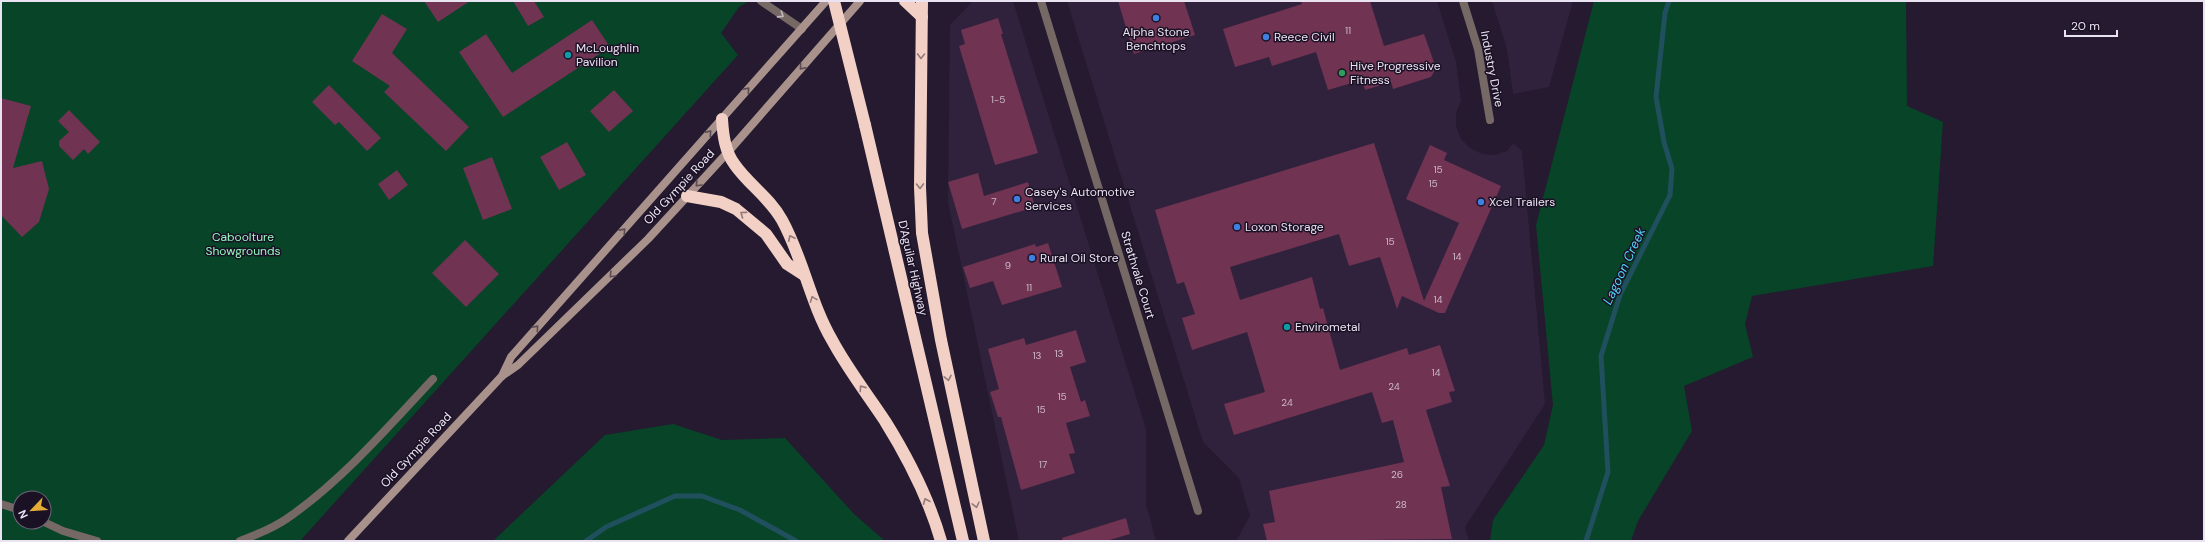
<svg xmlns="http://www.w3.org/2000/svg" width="2205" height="542" font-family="'DM Sans',sans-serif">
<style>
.built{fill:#30223d}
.green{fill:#074428;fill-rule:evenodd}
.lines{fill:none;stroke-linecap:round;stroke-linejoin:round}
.stream{stroke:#20505e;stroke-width:5}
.building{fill:#703351}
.lane{stroke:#766864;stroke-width:8}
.street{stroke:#766864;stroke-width:8}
.secondary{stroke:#a8928b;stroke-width:8}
.highway{stroke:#f2d0c5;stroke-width:12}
.highway-bridge{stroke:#f2d0c5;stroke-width:12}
.oneway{stroke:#c1b8c0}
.oneway2{stroke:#917a7d}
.oneway3{stroke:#5a4b53}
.shop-dot{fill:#3f7fe0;stroke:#1b1125;stroke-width:1.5}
.culture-dot{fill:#0f9aa8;stroke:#1b1125;stroke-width:1.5}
.leisure-dot{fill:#2e9e5b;stroke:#1b1125;stroke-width:1.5}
.labels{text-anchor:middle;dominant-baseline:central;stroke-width:3;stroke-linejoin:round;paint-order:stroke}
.number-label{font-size:10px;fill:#ccb7ca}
.poi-label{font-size:12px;fill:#eae3f2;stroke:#1b1125;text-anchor:start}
.street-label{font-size:12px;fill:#eae3f2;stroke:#1b1125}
.park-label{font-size:12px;fill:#95f8be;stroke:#1b1125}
.water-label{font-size:13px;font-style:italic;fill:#4ed3f8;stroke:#1b1125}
</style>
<rect width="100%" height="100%" fill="#251a2f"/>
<!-- built -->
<g class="built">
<path d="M973,1H1013L1146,429V504L1156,541H1019L948,202L950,25Z"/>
<path d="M1067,1H1437L1456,62L1461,101L1456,113V126L1461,139L1470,148L1482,154L1495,155L1507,151L1513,143L1522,151L1545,404L1465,527L1469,541H1236L1250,516L1239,478L1203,442Z"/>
<path d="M1492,1H1573L1549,87L1513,94L1507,49Z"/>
</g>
<!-- green -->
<g class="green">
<path d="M1,1H749L739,7L721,33L738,55L300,541H1ZM20,498H44V522H20Z"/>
<path d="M1594,1H1906L1907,106L1943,122L1933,266L1752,296L1745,324L1753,357L1684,386L1692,431L1638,521L1631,541H1490L1493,520L1544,445L1553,405L1536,225Z"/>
<path d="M673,424L722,440L785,438L854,514L885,541H493L605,435Z"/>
</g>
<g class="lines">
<!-- stream -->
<g class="stream">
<path d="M586,541L606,527L675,496H702L740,510L796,541"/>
<path d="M1586,541L1608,472L1601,356L1620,295L1670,195L1672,169L1664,142L1656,97L1665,13L1669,1"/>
</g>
</g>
<!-- building -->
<g class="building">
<path d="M424,1H470L438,22Z"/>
<path d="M513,1H534L544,17L528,26Z"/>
<path d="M1118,1H1184L1195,35L1134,54Z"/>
<path d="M1301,1H1370L1384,46L1424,34L1436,68L1431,77L1393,89L1391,82L1365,90L1362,80L1328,90L1316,52L1272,66L1269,57L1235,67L1223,29L1302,4Z"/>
<path d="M382,14L407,29L392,53L469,127L446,151L384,92L390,86L352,61Z"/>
<path d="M998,18L1003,34H1001L1038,153L995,165L959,46L965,44L961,30Z"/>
<path d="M592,20L610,47L503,117L459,52L486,34L512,73Z"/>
<path d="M329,85L381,138L367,151L339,122L335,125L312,102Z"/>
<path d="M614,90L633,111L609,132L590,111Z"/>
<path d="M1,98L31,106L13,168L42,161L49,189L39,222L22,237L1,215Z"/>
<path d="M69,110L100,142L88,154L84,149L73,160L59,146V141L69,132L58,121Z"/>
<path d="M567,142L586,175L559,190L540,157Z"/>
<path d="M1374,143L1424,301L1459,223L1406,199L1430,145L1447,153L1444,160L1501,186L1445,313H1439L1402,296L1397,309L1380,257L1349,266L1339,234L1230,267L1240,300L1312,277L1320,309L1323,308L1340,370L1407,348L1409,355L1440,345L1455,391L1449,392L1452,402L1426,410L1450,486L1441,487L1452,539L1267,541L1263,524L1275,522L1269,491L1404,462L1393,420L1382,423L1372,392L1234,435L1224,404L1265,392L1247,332L1192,350L1182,318L1195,314L1184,282L1177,284L1155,210Z"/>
<path d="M492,157L512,209L483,220L463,168Z"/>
<path d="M397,170L408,185L389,200L378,184Z"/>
<path d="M978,173L984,196L1028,182L1035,207L962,229L948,182Z"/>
<path d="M465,240L499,274L466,307L432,273Z"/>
<path d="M1048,243L1062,287L1002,305L993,281L970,288L963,267L1035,244L1036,247Z"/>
<path d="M1076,330L1086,362L1070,367L1081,402L1085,400L1090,416L1066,423L1075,453L1069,454L1075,473L1021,490L1001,417H998L990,392L999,389L988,349L1024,338L1026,345Z"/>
<path d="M1126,518L1130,534L1106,541H1063L1062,538Z"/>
</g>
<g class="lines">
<!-- lane -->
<g class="lane">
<path d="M761,1L802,29"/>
<path d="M1,504L20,510"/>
<path d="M44,522L63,531L97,541"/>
<path d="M240,541C258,534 276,527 292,515C345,477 389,426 433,379"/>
</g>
<!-- street -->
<g class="street">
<path d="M1041,1L1198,511"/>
<path d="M1463,1L1478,49L1490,120"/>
</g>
<!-- secondary -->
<g class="secondary">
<path d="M502,376L511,357L826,1"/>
<path d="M348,541L502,376L518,365L648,239L728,152L860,1"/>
</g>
<!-- highway -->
<g class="highway">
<path d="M905,1L922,17"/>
<path d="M922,1L920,187L922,233L941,340L984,541"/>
<path d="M722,119C723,135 725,152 735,165C749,185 770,198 782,220C803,258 810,302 832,340C847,368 867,394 885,421C908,458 929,499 941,541"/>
<path d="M865,125L963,541"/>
<path d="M687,196L721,202L736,209L766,234L787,264L804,275"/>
</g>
<!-- highway-bridge -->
<path class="highway-bridge" d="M834,1L865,125"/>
</g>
<!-- one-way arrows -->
<defs><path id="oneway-chevron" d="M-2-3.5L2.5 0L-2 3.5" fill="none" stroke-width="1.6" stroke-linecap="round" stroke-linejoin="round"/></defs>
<use class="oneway" href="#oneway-chevron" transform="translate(781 15) rotate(33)"/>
<g class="oneway2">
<use href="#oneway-chevron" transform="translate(921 56) rotate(91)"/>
<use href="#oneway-chevron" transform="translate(920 186) rotate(89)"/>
<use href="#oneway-chevron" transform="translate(743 214) rotate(-144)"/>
<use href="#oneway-chevron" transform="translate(791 238) rotate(-115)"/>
<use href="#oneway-chevron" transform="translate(813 299) rotate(-111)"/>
<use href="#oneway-chevron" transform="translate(948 378) rotate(78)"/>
<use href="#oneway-chevron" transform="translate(862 388) rotate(-125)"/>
<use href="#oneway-chevron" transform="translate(926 501) rotate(-113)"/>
<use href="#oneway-chevron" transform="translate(976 505) rotate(77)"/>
</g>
<g class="oneway3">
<use href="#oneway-chevron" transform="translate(802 67) rotate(131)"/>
<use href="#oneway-chevron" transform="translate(747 90) rotate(-49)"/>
<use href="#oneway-chevron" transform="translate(709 133) rotate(-48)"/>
<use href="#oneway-chevron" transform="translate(698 184) rotate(133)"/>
<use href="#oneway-chevron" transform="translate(623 231) rotate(-48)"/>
<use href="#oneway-chevron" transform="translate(612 275) rotate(134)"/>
<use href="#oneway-chevron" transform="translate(536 328) rotate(-49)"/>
</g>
<!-- markers -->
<g class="shop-dot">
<circle cx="1156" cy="18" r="4"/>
<circle cx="1266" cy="37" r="4"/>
<circle cx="1017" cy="199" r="4"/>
<circle cx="1481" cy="202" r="4"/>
<circle cx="1237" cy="227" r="4"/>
<circle cx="1032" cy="258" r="4"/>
</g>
<g class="culture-dot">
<circle cx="568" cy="55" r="4"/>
<circle cx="1287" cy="327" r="4"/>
</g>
<circle class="leisure-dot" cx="1342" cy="73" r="4"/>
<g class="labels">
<!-- number labels -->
<g class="number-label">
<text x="1348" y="30">11</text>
<text x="998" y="99">1-5</text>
<text x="1438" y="169">15</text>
<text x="1433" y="183">15</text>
<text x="994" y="201">7</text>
<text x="1390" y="241">15</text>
<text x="1457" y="256">14</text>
<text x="1008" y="265">9</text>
<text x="1029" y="287">11</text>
<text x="1438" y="299">14</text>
<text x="1059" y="353">13</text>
<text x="1037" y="355">13</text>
<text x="1436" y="372">14</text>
<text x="1394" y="386">24</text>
<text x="1062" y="396">15</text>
<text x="1287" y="402">24</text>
<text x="1041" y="409">15</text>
<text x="1043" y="464">17</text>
<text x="1397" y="474">26</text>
<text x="1401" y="504">28</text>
</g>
<!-- poi labels -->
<g class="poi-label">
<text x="1156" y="32" text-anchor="middle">Alpha Stone<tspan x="1156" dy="14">Benchtops</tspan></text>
<text x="1274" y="37">Reece Civil</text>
<text x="576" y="48">McLoughlin<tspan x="576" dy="14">Pavilion</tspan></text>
<text x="1350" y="66">Hive Progressive<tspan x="1350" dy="14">Fitness</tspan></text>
<text x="1025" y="192">Casey's Automotive<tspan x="1025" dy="14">Services</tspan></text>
<text x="1489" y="202">Xcel Trailers</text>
<text x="1245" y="227">Loxon Storage</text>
<text x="1040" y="258">Rural Oil Store</text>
<text x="1295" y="327">Envirometal</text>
</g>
<!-- street labels -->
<g class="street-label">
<text transform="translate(1492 69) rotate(79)">Industry Drive</text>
<text transform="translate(679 187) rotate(-47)">Old Gympie Road</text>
<text transform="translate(913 268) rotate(77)">D'Aguilar Highway</text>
<text transform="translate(1138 275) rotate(73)">Strathvale Court</text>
<text transform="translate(416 450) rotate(-47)">Old Gympie Road</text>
</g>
<!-- park labels -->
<g class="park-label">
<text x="243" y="237">Caboolture<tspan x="243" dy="14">Showgrounds</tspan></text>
</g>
<!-- water labels -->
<g class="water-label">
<text transform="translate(1624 266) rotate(-65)">Lagoon Creek</text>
</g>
</g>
<!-- border -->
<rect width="2205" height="542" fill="none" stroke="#eae3f2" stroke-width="4"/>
<!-- north arrow -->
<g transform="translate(32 510) rotate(245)"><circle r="19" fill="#1b1125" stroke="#6e6577"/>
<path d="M0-3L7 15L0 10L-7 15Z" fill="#e4ad35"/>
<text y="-6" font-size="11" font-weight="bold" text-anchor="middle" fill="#eae3f2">N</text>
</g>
<!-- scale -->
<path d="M2065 30v6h52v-6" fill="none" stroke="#eae3f2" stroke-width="2"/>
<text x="2071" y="30" font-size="12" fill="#eae3f2" stroke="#1b1125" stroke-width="3" paint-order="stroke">20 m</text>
</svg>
